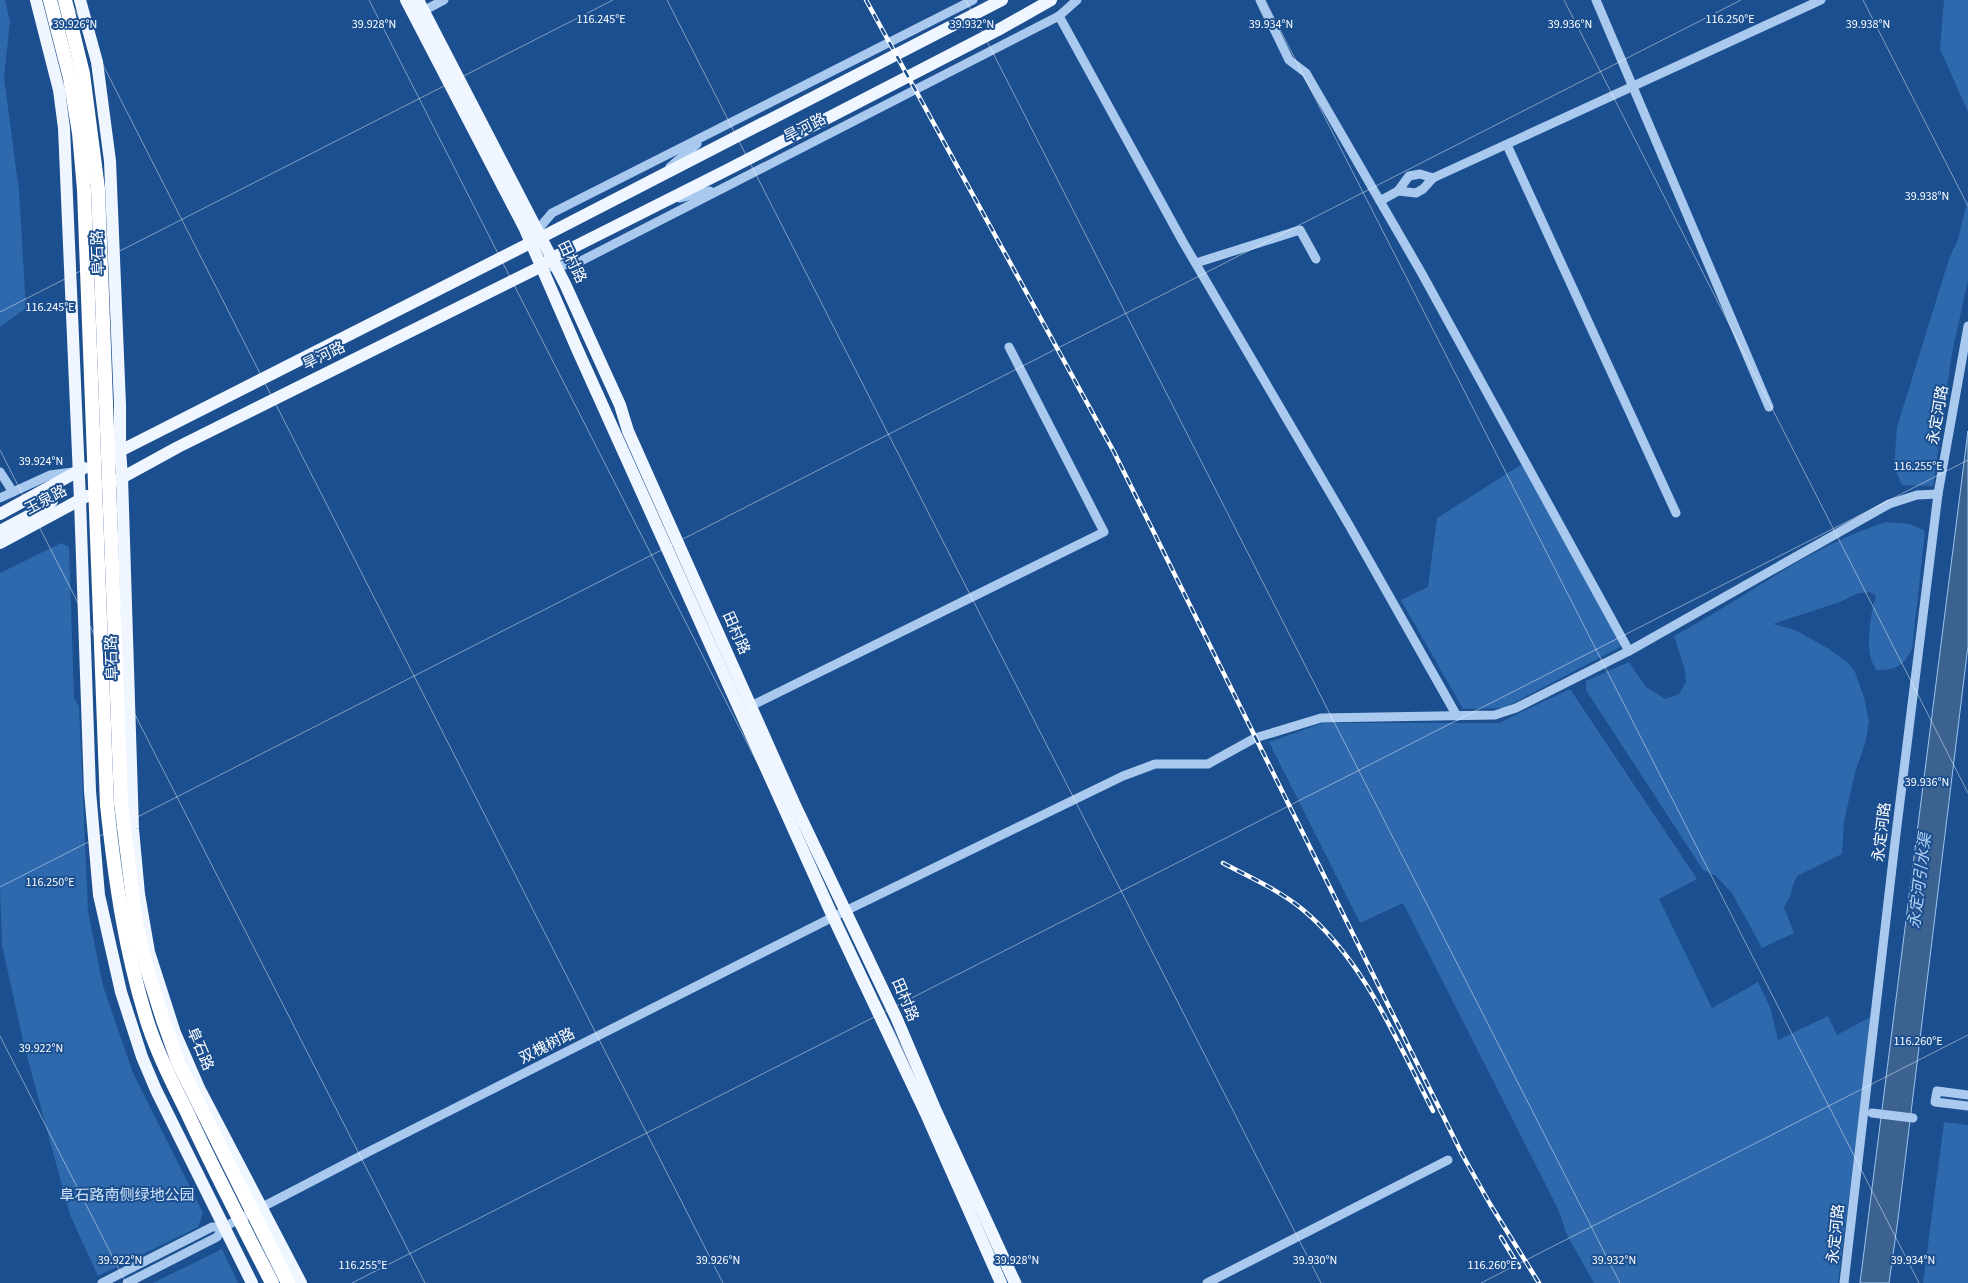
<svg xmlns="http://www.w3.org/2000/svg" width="1968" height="1283" font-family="'Source Sans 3','Noto Sans SC',sans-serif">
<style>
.green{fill:#2e69ad}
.water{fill:#3c6290;stroke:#9cc4f0}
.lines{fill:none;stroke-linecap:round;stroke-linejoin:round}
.minor{stroke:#a9c9ee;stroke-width:9}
.major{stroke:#f0f6ff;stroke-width:12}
.rail-casing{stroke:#fff;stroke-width:4.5}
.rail{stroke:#1b4f8f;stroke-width:2.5;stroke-dasharray:8;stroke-linecap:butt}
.highway-bridge{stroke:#fff;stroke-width:14}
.ticks{fill:none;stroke:#fff;stroke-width:1;stroke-opacity:0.45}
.labels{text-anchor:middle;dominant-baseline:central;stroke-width:4;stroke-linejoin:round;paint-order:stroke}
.street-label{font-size:15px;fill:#fff;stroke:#1b4f8f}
.park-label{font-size:15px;fill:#cfe3fa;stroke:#1b4f8f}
.water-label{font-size:16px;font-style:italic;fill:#b5d3f5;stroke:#1b4f8f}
.ticks-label{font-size:12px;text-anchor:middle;fill:#fff;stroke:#1b4f8f;stroke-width:4;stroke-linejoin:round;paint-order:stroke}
</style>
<rect width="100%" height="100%" fill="#1b4f8f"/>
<!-- green -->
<g class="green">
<path d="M0,0H5L10,21L4,77L19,191L26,308L0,327Z"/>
<path d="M1944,0H1968V112L1940,49Z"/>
<path d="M1968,199V280L1952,353L1933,486L1902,485L1894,467L1897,427L1949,259L1958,239Z"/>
<path d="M1522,464L1622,646L1504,708L1463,709L1401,600L1428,587L1437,518Z"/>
<path d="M1886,522L1910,524L1925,531L1912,649C1903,667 1896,670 1876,670C1875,666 1872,663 1871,659C1866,642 1871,612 1876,595L1869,592L1856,594L1840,602L1773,624L1795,630L1829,649L1847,662L1855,672L1864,697L1869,722L1865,744L1855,772L1844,822L1842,854L1797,876L1792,888L1790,897L1784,907L1794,933L1762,948L1732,893L1716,876L1703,870L1586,690V681L1629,662L1646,687L1665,699L1679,694L1686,682L1685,670L1674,636C1699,622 1723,608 1747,593C1791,565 1836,538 1886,522Z"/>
<path d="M61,543L69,547L74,697L79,707L88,911L103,986L133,1073L203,1213L198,1227L98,1276L70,1215L24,1045L2,945L0,886V573Z"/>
<path d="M1570,689L1697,879L1659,899L1712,1008L1758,982L1770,1007L1778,1040L1828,1016L1837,1035L1872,1016L1838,1283H1594L1567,1235L1558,1209L1403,903L1360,923L1269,742L1323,723H1499Z"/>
<path d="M1944,1122L1968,1125V1283H1923Z"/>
<path d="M222,1249L238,1283H153Z"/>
</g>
<!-- water -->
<path class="water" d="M1968,431V646L1898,1219L1889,1283H1860Z"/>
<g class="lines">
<!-- minor -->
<g class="minor">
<path d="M1260,0L1289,60L1306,73L1421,272L1629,651"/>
<path d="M1596,0L1769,407"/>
<path d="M423,11L444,0"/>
<path d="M1059,16L1183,242L1349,525L1457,716"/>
<path d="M1507,145L1676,513"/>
<path d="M670,167L697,144"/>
<path d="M1398,191L1409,176L1420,174L1433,178"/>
<path d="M679,198L710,191"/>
<path d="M1380,201L1398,191L1416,193L1423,189L1433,178L1821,0"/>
<path d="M535,233L552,213L973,0"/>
<path d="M1196,263L1300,230L1316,259"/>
<path d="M551,267L577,263L1059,16L1077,0"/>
<path d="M0,472L13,492"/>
<path d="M0,498L50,475L73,472"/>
<path d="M751,706L1104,532L1009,347"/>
<path d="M1968,1095L1937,1091L1935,1102L1968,1106"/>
<path d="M1872,1113L1913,1118"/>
<path d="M102,1283L212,1227H224L372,1150L833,917L1123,776L1155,764H1208L1255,738L1321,718L1495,715L1516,708L1629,651L1889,504L1917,495L1938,494"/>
<path d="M127,1283L217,1237L224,1227"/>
<path d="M1207,1283L1448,1160"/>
<path d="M1844,1283L1895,842L1938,494L1968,326"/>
</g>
<!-- major -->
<g class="major">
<path d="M36,0L59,90L64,128L80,500L90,791L99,895L121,992L142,1057L156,1090L252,1283"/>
<path d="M80,0L97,62L110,161L120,405V450L122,477L133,829L139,894L149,952L175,1033L199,1088L301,1283"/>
<path d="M406,0L525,229L578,351L833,917L927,1116L1001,1283"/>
<path d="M418,0L565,284L620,405L628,431L794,803L896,1017L936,1111L1015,1283"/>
<path d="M114,454L542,237L1002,0"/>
<path d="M116,481L178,447L540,267L552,258L727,170L998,30L1051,0"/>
<path d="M0,514L84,468"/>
<path d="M0,531L47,506L52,501V495L45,490"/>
<path d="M0,543L87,496"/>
</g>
<defs>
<g id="rail">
<path d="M866,0L1114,452L1462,1154L1490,1204L1539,1283"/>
<path d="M1223,863C1249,877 1279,890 1302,909C1365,961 1396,1040 1433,1111"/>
<path d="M1501,1237L1519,1267"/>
</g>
</defs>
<!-- rail casing -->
<use href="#rail" class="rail-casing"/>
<!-- rail -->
<use href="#rail" class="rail"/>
<!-- highway-bridge -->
<g class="highway-bridge">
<path d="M50,0L70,78L79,133L84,190L107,805C115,879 125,952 148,1024C158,1054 172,1082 186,1110C213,1169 243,1226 272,1283"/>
<path d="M65,0L83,74L98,189L121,803L136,923L147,969L163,1020L178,1062L288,1283"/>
</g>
</g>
<!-- ticks -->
<path class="ticks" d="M70,0L723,1283M369,0L1022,1283M667,0L1321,1283M966,0L1620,1283M1265,0L1919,1283M1564,0L1968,793M1863,0L1968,206M0,312L613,0M0,450L425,1283M0,887L1741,0M0,1036L126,1283M352,1283L1968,460M1481,1283L1968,1035"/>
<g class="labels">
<!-- street labels -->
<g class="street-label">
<text transform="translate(805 128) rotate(-27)">旱河路</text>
<text transform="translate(98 253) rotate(-92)">阜石路</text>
<text transform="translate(572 262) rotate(64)">田村路</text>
<text transform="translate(324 356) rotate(-26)">旱河路</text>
<text transform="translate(1938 415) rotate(-80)">永定河路</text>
<text transform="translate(46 500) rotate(-28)">玉泉路</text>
<text transform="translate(736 633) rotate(66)">田村路</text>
<text transform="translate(112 658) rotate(-92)">阜石路</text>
<text transform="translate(1882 832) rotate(-83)">永定河路</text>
<text transform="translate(905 1000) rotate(67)">田村路</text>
<text transform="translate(547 1046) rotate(-27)">双槐树路</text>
<text transform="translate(200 1049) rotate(67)">阜石路</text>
<text transform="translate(1836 1234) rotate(-84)">永定河路</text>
</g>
<!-- park labels -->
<g class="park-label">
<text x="127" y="1195">阜石路南侧绿地公园</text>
</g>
<!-- water labels -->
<g class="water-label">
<text transform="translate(1920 881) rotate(-83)">永定河引水渠</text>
</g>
</g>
<g class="ticks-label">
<text x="601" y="23">116.245°E</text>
<text x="1730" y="23">116.250°E</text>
<text x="75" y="28">39.926°N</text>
<text x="374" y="28">39.928°N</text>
<text x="972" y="28">39.932°N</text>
<text x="1271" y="28">39.934°N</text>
<text x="1570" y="28">39.936°N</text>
<text x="1868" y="28">39.938°N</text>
<text x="1927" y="200">39.938°N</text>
<text x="50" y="311">116.245°E</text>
<text x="41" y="465">39.924°N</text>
<text x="1918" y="470">116.255°E</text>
<text x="1927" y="786">39.936°N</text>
<text x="50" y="886">116.250°E</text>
<text x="1918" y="1045">116.260°E</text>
<text x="41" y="1052">39.922°N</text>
<text x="120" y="1264">39.922°N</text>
<text x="718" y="1264">39.926°N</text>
<text x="1017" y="1264">39.928°N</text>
<text x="1315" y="1264">39.930°N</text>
<text x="1614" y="1264">39.932°N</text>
<text x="1913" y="1264">39.934°N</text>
<text x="1492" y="1269">116.260°E</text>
<text x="363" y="1269">116.255°E</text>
</g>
</svg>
